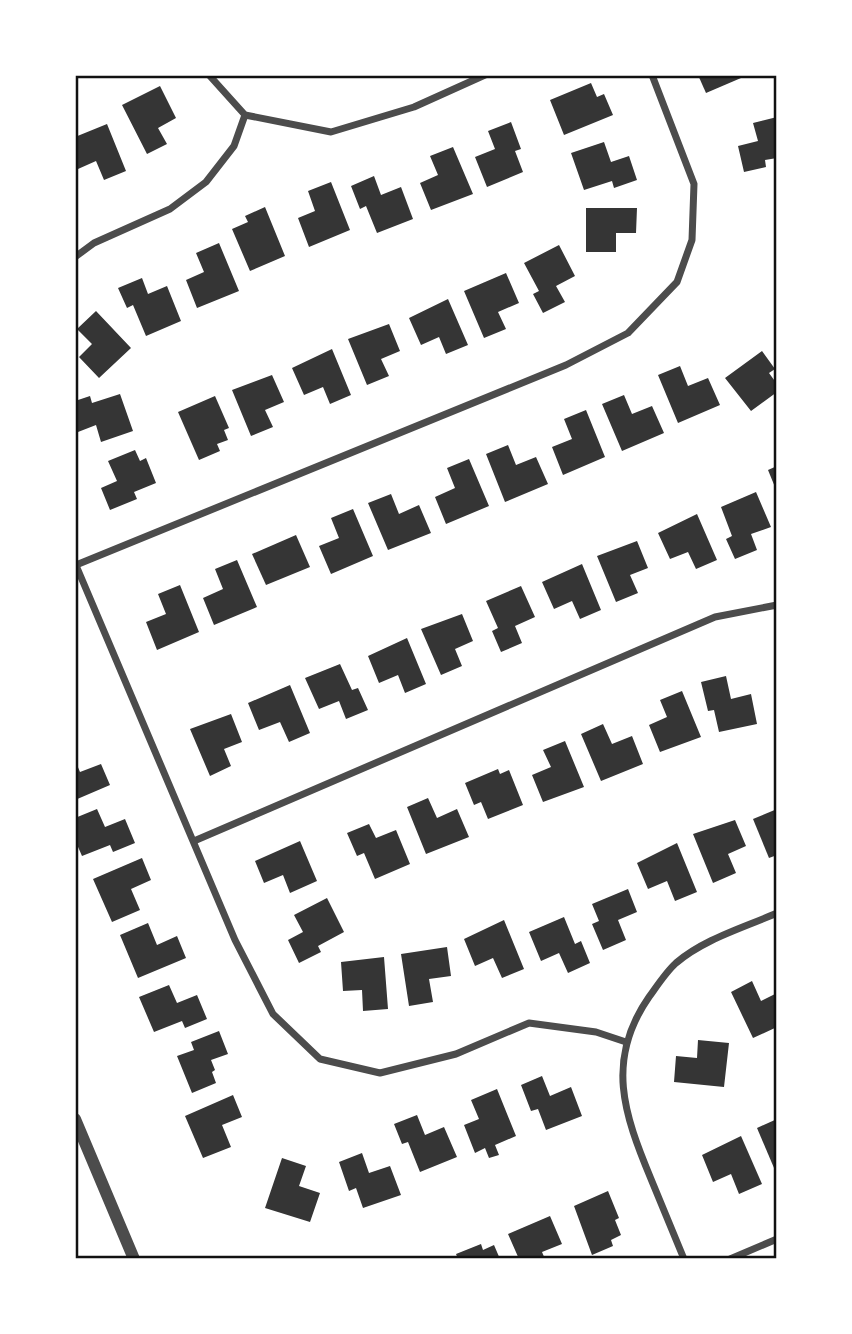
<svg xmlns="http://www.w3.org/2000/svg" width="852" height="1334" font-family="'Alegreya Sans',sans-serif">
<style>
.building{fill:#353535}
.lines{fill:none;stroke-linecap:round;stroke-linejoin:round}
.minor{stroke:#4c4c4c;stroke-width:7}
.tertiary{stroke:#4c4c4c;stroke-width:12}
.neatline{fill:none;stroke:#111;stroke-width:2.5}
</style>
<rect width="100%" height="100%" fill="#fff"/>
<!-- building -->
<g class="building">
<path d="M698,75H748L706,93Z"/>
<path d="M591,83L597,97L604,94L613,115L564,135L550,100Z"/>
<path d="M160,86L176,118L158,128L167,144L147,154L122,105Z"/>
<path d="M777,117V158L765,160L766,167L744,172L738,146L758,141L753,123Z"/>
<path d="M511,122L521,149L515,151L523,172L487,187L475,157L495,149L488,131Z"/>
<path d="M107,124L126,171L104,180L96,161L78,169L75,163V137Z"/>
<path d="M604,142L611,162L629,156L637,180L614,188L612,181L584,190L571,153Z"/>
<path d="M453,147L473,194L431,210L420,183L438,175L430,156Z"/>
<path d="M374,176L381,195L401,187L413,219L377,233L366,206L360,209L351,186Z"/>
<path d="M331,182L350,230L309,247L298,218L315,211L308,191Z"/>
<path d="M265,207L285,256L250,271L232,229L248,222L245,216Z"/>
<path d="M586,208H637L636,233H616V252H586Z"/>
<path d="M219,243L239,291L197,308L186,280L204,272L196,253Z"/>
<path d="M559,245L575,276L556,286L565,302L543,313L533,294L539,291L524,263Z"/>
<path d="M506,273L519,303L498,312L506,329L484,338L464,291Z"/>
<path d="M142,278L148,294L167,286L181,321L146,336L133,305L127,308L118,288Z"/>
<path d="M448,299L468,345L446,354L439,337L421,345L409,318Z"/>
<path d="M96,311L131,348L99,378L79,357L92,344L77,329Z"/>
<path d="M389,324L400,351L381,359L389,376L367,385L348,339Z"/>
<path d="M332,349L351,395L330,404L323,387L304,395L292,368Z"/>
<path d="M762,351L775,369L769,373L777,384V392L751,411L725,378Z"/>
<path d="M680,366L688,386L708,378L720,405L678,423L658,375Z"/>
<path d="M272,375L284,402L265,410L273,427L251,436L232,390Z"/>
<path d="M120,394L133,431L101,442L96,425L78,432L75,425V401L90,396L92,403Z"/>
<path d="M624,395L632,414L652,406L664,433L622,451L602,404Z"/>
<path d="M215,396L229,428L224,430L228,440L217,444L220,451L199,460L178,412Z"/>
<path d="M586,410L605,457L563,475L552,447L572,439L564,419Z"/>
<path d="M508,445L516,465L536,457L548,484L505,502L486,454Z"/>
<path d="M135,450L140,461L146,458L156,483L134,492L137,499L110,510L101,488L117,481L108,461Z"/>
<path d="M469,459L489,506L446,524L435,497L455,488L447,468Z"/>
<path d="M777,466V492L768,470Z"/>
<path d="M756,492L771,527L751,534L757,550L735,559L726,539L732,536L721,507Z"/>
<path d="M391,494L399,514L419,505L431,533L388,550L368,503Z"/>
<path d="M353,509L373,556L331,574L319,546L339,538L331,518Z"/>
<path d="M697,514L717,560L696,569L688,552L670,559L658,533Z"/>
<path d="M296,535L310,567L266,585L252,554Z"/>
<path d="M637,541L648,568L630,575L638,593L616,602L597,556Z"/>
<path d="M237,560L257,607L214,625L203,598L223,589L215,569Z"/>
<path d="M582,564L601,610L580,619L572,601L554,609L542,582Z"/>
<path d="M180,585L199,632L157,650L146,622L166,614L158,594Z"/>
<path d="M521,586L535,617L515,626L522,643L501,652L492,631L498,628L486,601Z"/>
<path d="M462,614L473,641L455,649L462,666L441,675L421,629Z"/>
<path d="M407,638L426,684L405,693L398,675L379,683L368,656Z"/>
<path d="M340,664L352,690L358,688L368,710L346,719L339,701L319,709L305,678Z"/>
<path d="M726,676L731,699L751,694L757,724L719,732L714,710L708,711L701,682Z"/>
<path d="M290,685L310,733L289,742L280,722L259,730L248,703Z"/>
<path d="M682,691L701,737L660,752L649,725L667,717L660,700Z"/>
<path d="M231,714L242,742L224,749L231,766L210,776L190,729Z"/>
<path d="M603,724L612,744L632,736L643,764L601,781L581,734Z"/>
<path d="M565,741L584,787L543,802L532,775L551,767L543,750Z"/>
<path d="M75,760L80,772L101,764L110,785L75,800Z"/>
<path d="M498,769L500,774L509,770L523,805L488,819L481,802L474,805L465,783Z"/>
<path d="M428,798L437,818L457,809L469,837L426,854L407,807Z"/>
<path d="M97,809L105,827L125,819L135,843L113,852L110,845L82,856L75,840V818Z"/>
<path d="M777,809V855L769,858L753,819Z"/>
<path d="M735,820L746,846L728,854L736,873L713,883L693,834Z"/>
<path d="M369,824L376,838L396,830L410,864L375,879L364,853L357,856L347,833Z"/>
<path d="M300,841L317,881L290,893L283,875L264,883L255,861Z"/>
<path d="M677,843L697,892L675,901L667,881L648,889L637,863Z"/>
<path d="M142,858L151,880L131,889L140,910L112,922L93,879Z"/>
<path d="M628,889L637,912L618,920L626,940L603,950L592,924L599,921L592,904Z"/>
<path d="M327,898L344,932L318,946L321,952L299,963L288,940L303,932L294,915Z"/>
<path d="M564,917L575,944L581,941L590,963L568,973L559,953L541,961L529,932Z"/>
<path d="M504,920L524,969L502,978L493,958L475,966L464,939Z"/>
<path d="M148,923L157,945L177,936L186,958L138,978L120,935Z"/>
<path d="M447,947L451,976L429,979L433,1002L409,1006L401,954Z"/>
<path d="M384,957L388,1009L363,1011L362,990L343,991L341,962Z"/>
<path d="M752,981L761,1001L777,993V1027L753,1038L731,992Z"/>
<path d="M169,985L177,1003L197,995L207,1019L185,1028L182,1021L154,1032L139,997Z"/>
<path d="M219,1031L228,1054L211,1060L215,1070L212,1072L216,1083L192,1093L177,1056L194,1050L191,1042Z"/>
<path d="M698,1040L729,1043L724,1087L674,1082L676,1056L697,1058Z"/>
<path d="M542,1076L550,1096L571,1087L582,1116L546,1130L538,1109L531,1111L521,1085Z"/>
<path d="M497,1089L516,1136L495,1145L499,1155L489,1158L485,1148L475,1153L464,1125L479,1119L471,1100Z"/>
<path d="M233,1095L242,1117L222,1125L231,1147L203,1158L185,1116Z"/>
<path d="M417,1115L425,1135L444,1127L457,1157L420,1172L408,1142L402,1144L394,1124Z"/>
<path d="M777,1119V1175L757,1128Z"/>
<path d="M741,1136L762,1184L739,1194L731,1174L713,1182L702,1155Z"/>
<path d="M362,1153L369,1173L390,1166L401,1195L363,1208L356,1188L349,1191L339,1162Z"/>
<path d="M282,1158L306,1166L299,1186L320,1193L310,1222L265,1208Z"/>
<path d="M608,1191L619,1218L615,1220L621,1235L611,1240L613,1246L592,1255L574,1206Z"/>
<path d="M550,1216L562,1244L542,1252L545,1259H519L508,1234Z"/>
<path d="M481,1244L483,1250L494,1245L500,1259H458L456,1254Z"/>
</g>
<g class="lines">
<!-- minor -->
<g class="minor">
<path d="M209,75L245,115L331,132L414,107L485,75"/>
<path d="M75,257L94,243L170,209L206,182L234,146L245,115"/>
<path d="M75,563L235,940L273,1014L320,1059L380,1073L456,1054L529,1023L596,1032L626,1042"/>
<path d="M76,565L566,365L628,333L677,282L692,240L694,184L652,75"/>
<path d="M194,841L715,617L777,605"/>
<path d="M684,1259C673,1232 662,1206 651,1179C624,1114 605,1060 649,997C657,986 666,972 676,963C704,939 743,928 777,913"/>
<path d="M730,1259L777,1239"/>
</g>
<!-- tertiary -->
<path class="tertiary" d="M75,1119L134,1259"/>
</g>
<!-- border -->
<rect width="852" height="1334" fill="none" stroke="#ffffff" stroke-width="154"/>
<rect x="77" y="77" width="698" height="1180" class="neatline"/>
</svg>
